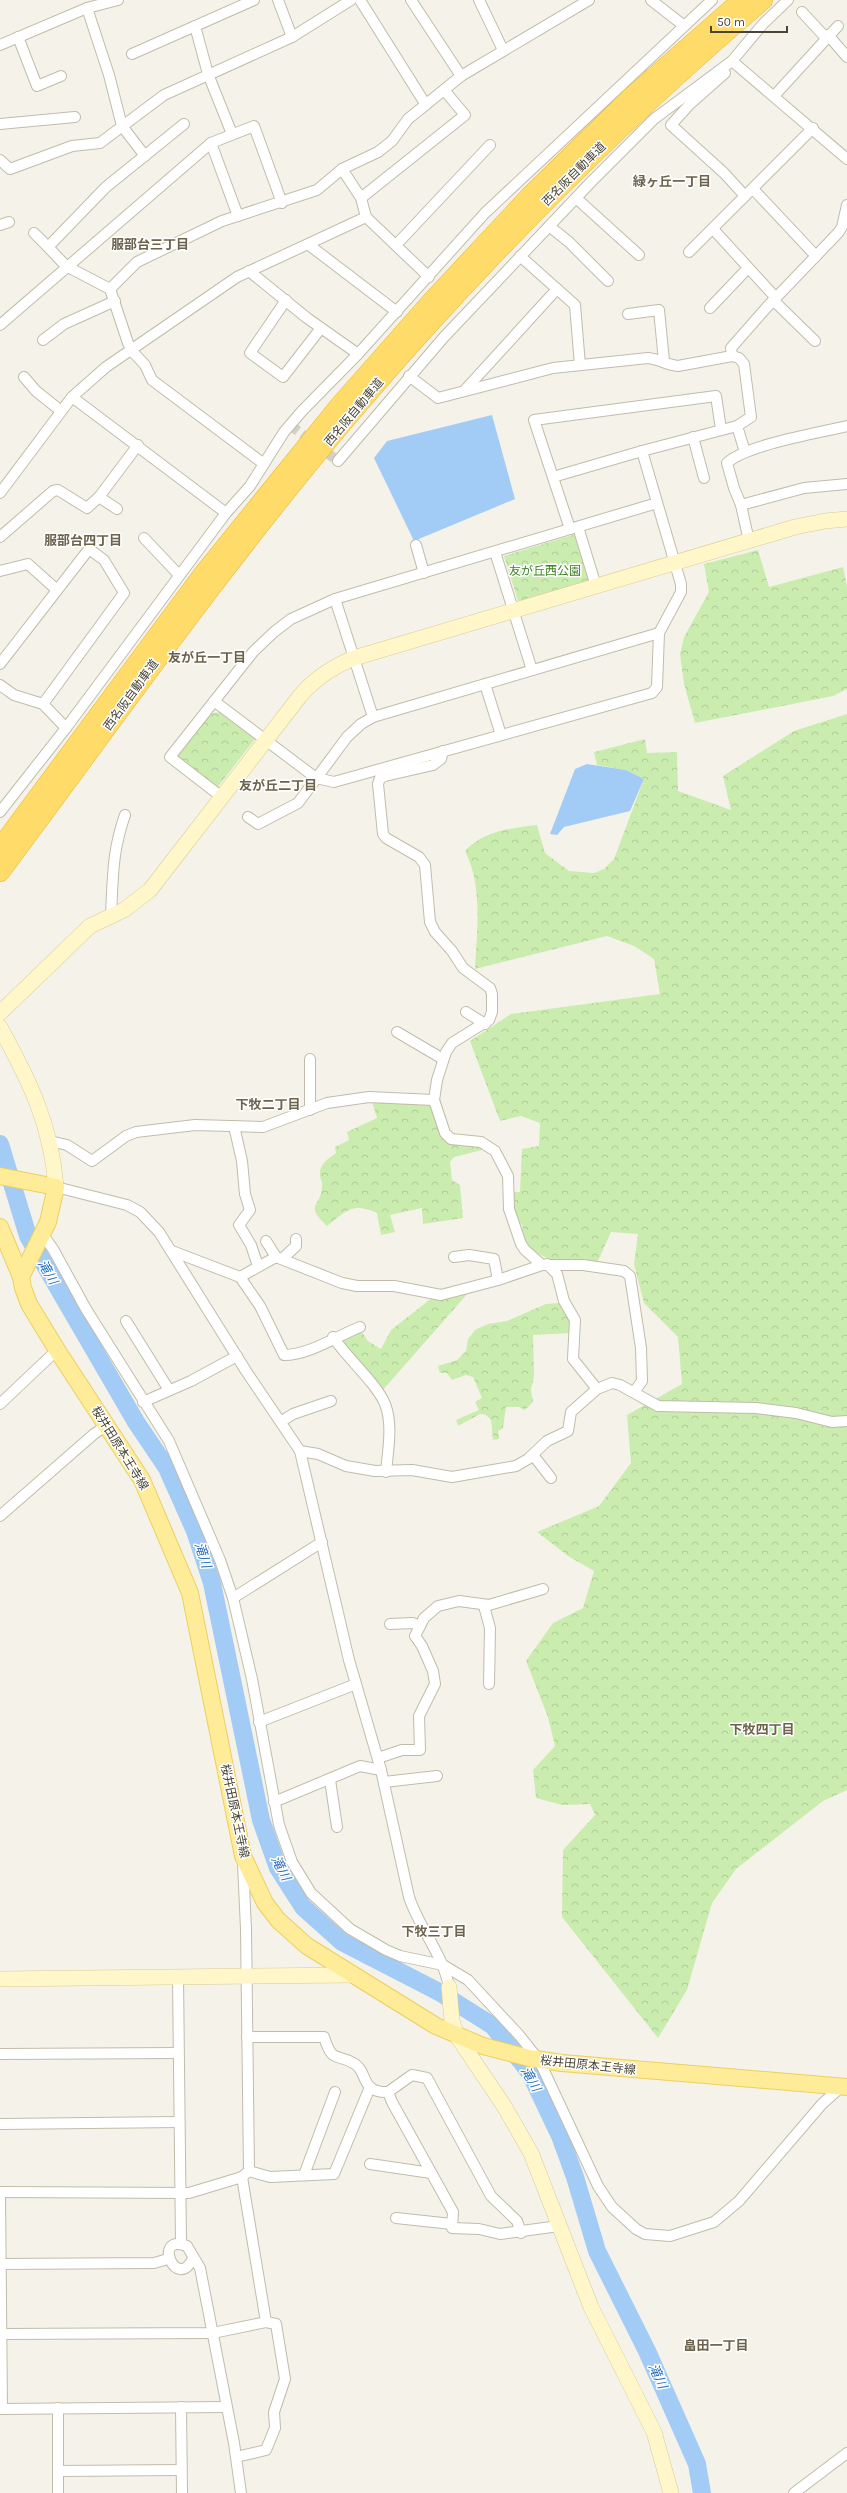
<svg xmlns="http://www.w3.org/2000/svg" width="847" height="2493" font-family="Karla,'Noto Sans JP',sans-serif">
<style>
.forest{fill:url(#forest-crowns)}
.water{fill:#a2cbf5}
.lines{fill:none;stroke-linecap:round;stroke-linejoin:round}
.river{stroke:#a2cbf5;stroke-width:18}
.street-tunnel{stroke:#d3d0c5;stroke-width:10;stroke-dasharray:10 5;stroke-linecap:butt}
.street-casing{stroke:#c1bcaa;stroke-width:12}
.secondary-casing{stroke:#d8cc96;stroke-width:16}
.primary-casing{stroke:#ebcf61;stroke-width:18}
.highway-casing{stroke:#e7b631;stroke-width:20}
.street{stroke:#fff;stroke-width:10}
.secondary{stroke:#fff7c9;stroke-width:15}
.primary{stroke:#ffec98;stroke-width:16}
.highway{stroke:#ffdc6a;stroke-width:19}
.labels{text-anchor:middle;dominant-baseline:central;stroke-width:3;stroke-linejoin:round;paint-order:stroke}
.street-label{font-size:12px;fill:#494436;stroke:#fff}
.park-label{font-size:12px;fill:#3f8025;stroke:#fff}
.neighbourhood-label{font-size:13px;font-weight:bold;fill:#6d634d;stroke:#fff}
.water-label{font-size:13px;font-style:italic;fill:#286fbd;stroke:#fff}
</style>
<defs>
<pattern id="forest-crowns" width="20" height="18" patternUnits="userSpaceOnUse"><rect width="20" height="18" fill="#caecaf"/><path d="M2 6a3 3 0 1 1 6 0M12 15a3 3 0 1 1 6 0" fill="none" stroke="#afcc97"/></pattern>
</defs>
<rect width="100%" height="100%" fill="#f5f3e9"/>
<!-- forest -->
<g class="forest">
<path d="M576,534L591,585L520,607L504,556Z"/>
<path d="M758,550L769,587L843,567L847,586V689L833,696L695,723L684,684L680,654L684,637L709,592L704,564Z"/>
<path d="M221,712L255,739L217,788L174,756L207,714Z"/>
<path d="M847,714V1790L823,1801L736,1869L712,1903L687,1990L658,2038L562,1917L563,1850L595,1815L590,1804L562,1805L536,1798L533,1770L555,1746L548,1717L526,1661L553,1623L583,1608L594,1571L568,1556L537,1532L599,1506L631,1463L627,1415L682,1384L678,1337L644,1303L634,1264L638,1234L611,1232L597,1263L554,1261L538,1254L525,1243L522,1225L514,1213L513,1192H520L522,1149L539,1146L540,1123L521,1116L500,1121L470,1041L511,1014L660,994L654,959L634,946L607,936L475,969C477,931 483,886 465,851C483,831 512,828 537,825L545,853L569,871L594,873L604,869L614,859L644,779L626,770L597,765L594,752L645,739L647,753L677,752L678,791L731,810L723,776L794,731Z"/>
<path d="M372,1102L432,1103L447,1140L475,1145L486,1149L454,1157L450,1162L452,1180L460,1185L463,1218L423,1224L422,1208L390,1215L395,1232L381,1235L377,1213C353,1202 346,1211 327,1226C304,1204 320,1209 322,1187C323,1183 320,1178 320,1175C319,1164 329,1158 336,1153L335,1147L349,1140L347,1132L377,1118Z"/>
<path d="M469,1292L382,1391L338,1339L361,1331L368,1341L381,1349L391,1330L432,1298Z"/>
<path d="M560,1303L572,1323L570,1333L533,1335L534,1376L531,1389L533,1402L525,1410L519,1407H506L503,1428L498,1431L499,1439L493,1440L491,1420L486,1415L480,1414L458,1426L456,1420L479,1410L475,1402L482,1398L473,1377L466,1375L452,1380L447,1373H440L438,1366L457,1360L466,1351L468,1339L475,1330L488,1324L507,1321L546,1304Z"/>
</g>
<!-- water -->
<g class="water">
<path d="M492,415L515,499L414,541L374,458L387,441Z"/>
<path d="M587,764L626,770L644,779L630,811L564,827L557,835L550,834L575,769Z"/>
</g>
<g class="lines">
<!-- river -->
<path class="river" d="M0,1144L28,1236L136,1422L167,1468L195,1531L212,1583L261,1820L278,1868L303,1907L342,1942L439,1992L493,2026L530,2073L560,2136L575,2177L597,2251L647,2351L697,2464L702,2493"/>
<!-- street-tunnel -->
<path class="street-tunnel" d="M290,425L338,461"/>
<defs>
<g id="street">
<path d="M278,0L292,37"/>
<path d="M360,0L426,105"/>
<path d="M411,0L461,76"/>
<path d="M479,0L503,50"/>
<path d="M651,0L683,25"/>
<path d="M87,8L109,75L122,126L145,156"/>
<path d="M802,12L826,38"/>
<path d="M195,26L208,74L232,134"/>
<path d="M828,35L847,57"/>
<path d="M18,37L37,86L61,76"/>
<path d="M0,45L87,8L118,0"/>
<path d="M132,54L254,0"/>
<path d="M732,61L847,159"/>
<path d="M725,73L690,104L671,125L724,173L745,196"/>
<path d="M775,95L838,26"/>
<path d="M0,124L75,117"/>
<path d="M184,124L106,187L48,247L66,266L110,289L128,343L132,351L145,365L152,380L264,464"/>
<path d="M211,143L238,216"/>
<path d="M0,160L10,169L72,146L100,143L164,95L292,37L351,0"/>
<path d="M342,169L361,198L366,217"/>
<path d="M753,189L816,256"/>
<path d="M361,198L465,115L444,90"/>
<path d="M576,198L639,255"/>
<path d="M0,225L9,222"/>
<path d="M549,226L569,242L608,281"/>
<path d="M713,229L776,298"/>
<path d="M34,233L48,247"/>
<path d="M309,245L397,312"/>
<path d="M396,245L490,145"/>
<path d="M689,252L813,128"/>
<path d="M520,256L575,305L580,365"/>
<path d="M249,271L307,318L358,354"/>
<path d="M110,289L137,262L222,221L317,190L342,169L378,152L392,141L408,119L461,76L589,0"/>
<path d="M286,300L250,353L283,377L321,328"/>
<path d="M773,300L815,341"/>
<path d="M710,308L748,268"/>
<path d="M628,314L659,310L664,361"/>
<path d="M0,325L211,143L254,126L282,203"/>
<path d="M43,340L64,324L115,301"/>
<path d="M732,356L731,348L767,307L838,233L842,227L847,205"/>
<path d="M24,377L36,391L61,411"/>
<path d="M464,391L557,289"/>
<path d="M72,397L226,513"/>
<path d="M737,426L745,452"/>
<path d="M693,437L704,478"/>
<path d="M338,461L444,337L591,182L654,119L732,61L763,24L788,0"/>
<path d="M553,477L642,451"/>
<path d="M0,493L72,397L106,367L237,277L366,217L429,277"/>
<path d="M99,497L117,509"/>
<path d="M741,505L804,488L847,484"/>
<path d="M578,527L596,586"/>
<path d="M570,529L534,420L716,396L721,429"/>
<path d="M0,537L53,491L58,490L87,508L99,497L138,445"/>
<path d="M144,538L179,575"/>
<path d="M749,541L741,505L734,488L727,463C746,445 818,433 847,426"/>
<path d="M416,545L424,573"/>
<path d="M495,552L532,670"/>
<path d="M0,571L28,564L57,590"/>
<path d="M335,599L373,717"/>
<path d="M0,664L89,549L104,560L124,593L43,704"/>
<path d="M485,684L501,735"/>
<path d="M0,685L14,695L43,704L66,728"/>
<path d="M214,701L316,778L334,782L652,693L657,687L659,633L681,592V584L642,451L737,426L751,417L744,364L739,358L732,356L678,366C667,365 659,359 648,358L553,368L438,398L409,376"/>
<path d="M443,751L441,759L433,765L385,776L380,778L378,784L383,834L386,838L419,857L425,865L430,922L435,932L452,951L463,968L490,988L492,994V1012L489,1020L452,1043L446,1052L437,1080L434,1100L445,1133L451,1139L481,1142L495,1151L508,1176L509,1209L521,1244L525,1250L542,1265"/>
<path d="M223,798L170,757L253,652L274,632L291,619L335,599L657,503"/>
<path d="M0,812L66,728L226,513L250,486L284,432L302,411L358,354L485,213L712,0"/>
<path d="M248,817L258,824L298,803L347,737L361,724L373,717L659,633"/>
<path d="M111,915C113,877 112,852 125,815"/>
<path d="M466,1012L485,1024"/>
<path d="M397,1032L443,1059"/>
<path d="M310,1059V1110"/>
<path d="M234,1126L242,1161L245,1194L250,1210L239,1225L251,1245L258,1266"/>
<path d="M50,1141L67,1145L92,1161L126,1136L136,1132L195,1125L263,1127L327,1103L369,1097L434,1100"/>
<path d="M56,1187L127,1205L140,1212L159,1232L246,1371L300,1451L349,1660L381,1770L409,1897C419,1928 443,1954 449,1987"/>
<path d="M43,1235L53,1249L86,1309L169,1441L220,1560L233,1598L252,1679L279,1825L292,1862L311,1893L350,1929L386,1950L400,1956L443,1965L468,1980L519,2035L539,2060L598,2186L612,2207L636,2229L645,2234L670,2236L714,2222L739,2201L822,2104L841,2087"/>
<path d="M266,1241L276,1257"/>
<path d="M172,1251L240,1277L260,1306L284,1355C309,1355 337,1336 360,1327"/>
<path d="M454,1257L469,1255L494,1259L498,1280"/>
<path d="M283,1258L296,1246V1239"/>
<path d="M547,1264L557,1274L564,1301L575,1320L573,1359L597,1389"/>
<path d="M240,1277L276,1257L342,1283L357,1286H394L441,1295L498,1280L542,1265H583L624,1271L630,1276L641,1348L642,1381L634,1392"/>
<path d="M126,1321L169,1390"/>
<path d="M333,1337C347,1358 377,1384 385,1404C393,1424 388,1450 386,1472"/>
<path d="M143,1402L191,1381L237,1356"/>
<path d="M0,1404L57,1350"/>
<path d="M282,1421L293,1414L331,1401"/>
<path d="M300,1451L318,1454L346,1466L375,1471L412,1470L452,1477L516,1466L528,1459L547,1441L568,1431L571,1412L597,1389L612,1383L620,1385L658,1406L756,1408L796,1413L832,1422L847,1421"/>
<path d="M533,1455L551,1478"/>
<path d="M0,1516L94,1434L107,1425"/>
<path d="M233,1598L322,1542"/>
<path d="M484,1606L490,1628L489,1684"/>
<path d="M390,1624L413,1623L420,1626"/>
<path d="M259,1722L356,1684"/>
<path d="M378,1758L402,1750H420L419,1716L435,1684L433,1671L422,1646L415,1636L424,1618L438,1606L459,1601L489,1605L543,1589"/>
<path d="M330,1780L337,1827"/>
<path d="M384,1782L437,1776"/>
<path d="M274,1802L360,1766L381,1770"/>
<path d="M178,1977L181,2243"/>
<path d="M247,2037H324C333,2065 336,2052 355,2064C368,2072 360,2093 388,2092L392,2102L453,2212L452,2228L479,2229L500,2234L559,2226"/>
<path d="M0,2054L178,2053"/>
<path d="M388,2092L412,2075L427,2078L491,2196L517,2221L521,2233"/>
<path d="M0,2124L179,2122"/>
<path d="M370,2164L431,2173"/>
<path d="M249,2171L270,2177L334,2174L370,2087"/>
<path d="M304,2175L335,2092"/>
<path d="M0,2192L189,2193L242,2177"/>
<path d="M0,2194L2,2409"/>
<path d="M396,2218L452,2224"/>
<path d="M193,2258C177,2293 151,2233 187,2246L200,2268L234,2443L241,2493"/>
<path d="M0,2264L154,2263L168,2259"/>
<path d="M0,2334L213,2333L266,2322L242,2177L249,2171L246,1929L243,1864"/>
<path d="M181,2407L182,2493"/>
<path d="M58,2408V2493"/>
<path d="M0,2409L226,2407"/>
<path d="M236,2457L266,2450L275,2428L274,2412L285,2379L276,2324L266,2322"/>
<path d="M58,2471L181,2470"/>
<path d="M794,2493L847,2453"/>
</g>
<g id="secondary">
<path d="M0,1013L90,926L124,910L150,890L300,696C315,678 332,667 354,658L795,527L825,521L847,519"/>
<path d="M0,1027C30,1082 51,1124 56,1187"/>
<path d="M0,1979L352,1975"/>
<path d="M449,1987L452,2021L457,2036L504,2106L531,2153L591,2307L654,2432L671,2493"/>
</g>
<g id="primary">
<path d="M0,1176L56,1187L48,1222L21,1277L23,1288L29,1304L57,1350L142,1480L190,1593L243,1856L265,1903L278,1920L307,1946L436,2026L483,2046L529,2058L562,2063L847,2087"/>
<path d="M0,1227L21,1277"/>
</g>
<g id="highway">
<path d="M0,848L204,573L340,405L430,303L528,198L629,99L742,0"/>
<path d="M0,872C115,718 226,560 351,413C477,265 615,126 763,0"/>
</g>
</defs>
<!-- street casing -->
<use href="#street" class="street-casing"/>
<!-- secondary casing -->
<use href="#secondary" class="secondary-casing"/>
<!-- primary casing -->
<use href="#primary" class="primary-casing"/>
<!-- highway casing -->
<use href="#highway" class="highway-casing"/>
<!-- street -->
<use href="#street" class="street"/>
<!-- secondary -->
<use href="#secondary" class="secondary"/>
<!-- primary -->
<use href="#primary" class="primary"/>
<!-- highway -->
<use href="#highway" class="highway"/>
</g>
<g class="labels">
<!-- street labels -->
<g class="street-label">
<text transform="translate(574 174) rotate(-45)">西名阪自動車道</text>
<text transform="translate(354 412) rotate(-50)">西名阪自動車道</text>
<text transform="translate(131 695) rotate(-54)">西名阪自動車道</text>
<text transform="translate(120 1448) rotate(58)">桜井田原本王寺線</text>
<text transform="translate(235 1811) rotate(78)">桜井田原本王寺線</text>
<text transform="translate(588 2065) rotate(6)">桜井田原本王寺線</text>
</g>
<!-- park labels -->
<g class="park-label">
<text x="545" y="571">友が丘西公園</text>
</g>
<!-- neighbourhood labels -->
<g class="neighbourhood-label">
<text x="672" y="181">緑ヶ丘一丁目</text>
<text x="150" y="244">服部台三丁目</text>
<text x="83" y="540">服部台四丁目</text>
<text x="207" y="657">友が丘一丁目</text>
<text x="278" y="785">友が丘二丁目</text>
<text x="268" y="1104">下牧二丁目</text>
<text x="762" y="1729">下牧四丁目</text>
<text x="434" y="1931">下牧三丁目</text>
<text x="716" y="2345">畠田一丁目</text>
</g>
<!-- water labels -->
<g class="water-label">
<text transform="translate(48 1272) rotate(60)">滝川</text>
<text transform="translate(203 1555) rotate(72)">滝川</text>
<text transform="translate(281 1868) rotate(63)">滝川</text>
<text transform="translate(531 2079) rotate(60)">滝川</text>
<text transform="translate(658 2376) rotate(66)">滝川</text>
</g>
</g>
<!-- scale -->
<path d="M711 26v6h76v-6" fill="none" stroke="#494436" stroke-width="2"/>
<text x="717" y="26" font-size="12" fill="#494436" stroke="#ffffff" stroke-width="3" paint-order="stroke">50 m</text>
</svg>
